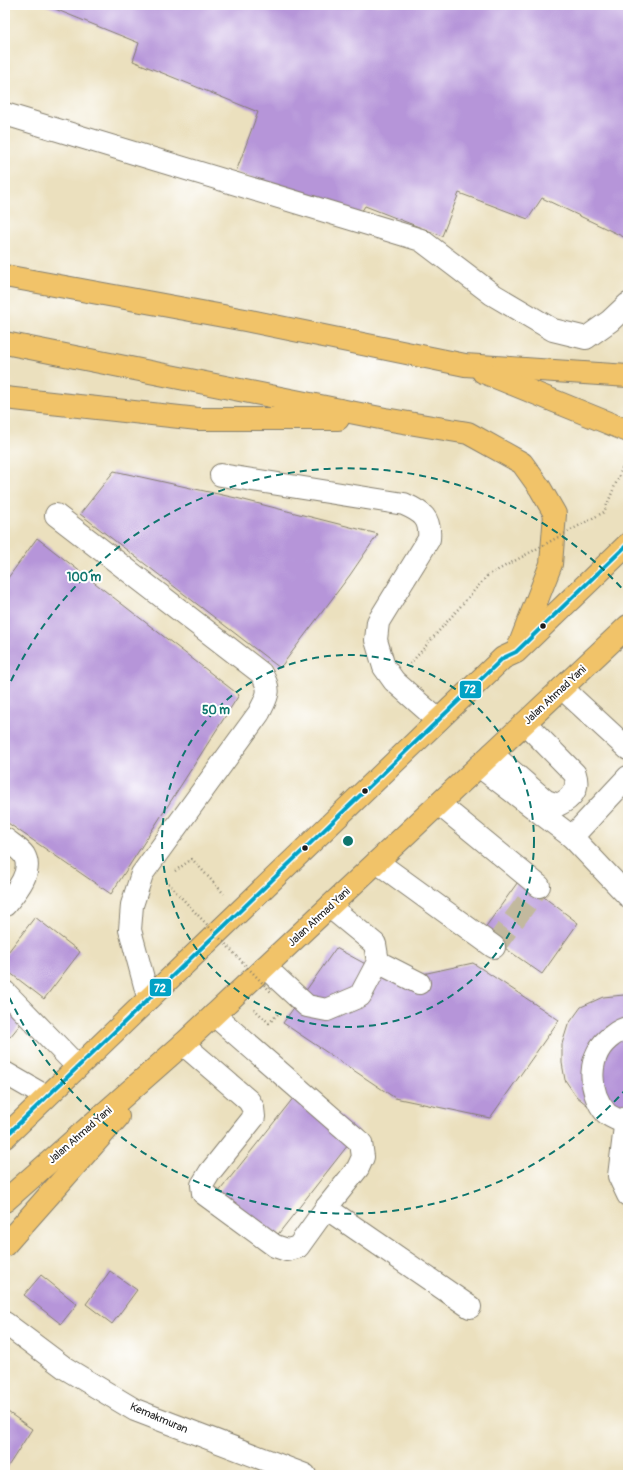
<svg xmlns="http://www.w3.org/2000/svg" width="633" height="1480" font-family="Pangolin,sans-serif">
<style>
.building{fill:#b695d9}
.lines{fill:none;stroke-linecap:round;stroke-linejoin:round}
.minor-tunnel{stroke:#c2b99e;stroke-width:22;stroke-dasharray:22 11;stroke-linecap:butt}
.minor-casing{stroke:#847e6d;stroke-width:24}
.highway-casing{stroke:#847e6d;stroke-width:24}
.path{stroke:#847e6d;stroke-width:2.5;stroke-dasharray:1 3;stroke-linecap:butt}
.minor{stroke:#fff;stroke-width:22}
.highway{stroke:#f1c369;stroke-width:22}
.path-bridge{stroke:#847e6d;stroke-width:2.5;stroke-dasharray:1 3;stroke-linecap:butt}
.bus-1-casing{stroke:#fff;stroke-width:7}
.bus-1{stroke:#01a2c5;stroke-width:4}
.ring{fill:none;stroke:#0f766e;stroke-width:2;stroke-dasharray:7 5}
.bus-dot{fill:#1c1c1c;stroke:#fff;stroke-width:1.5}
.labels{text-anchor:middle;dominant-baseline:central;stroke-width:4;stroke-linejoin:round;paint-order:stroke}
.street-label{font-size:11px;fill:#1c1c1c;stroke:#fff}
.centre{fill:#0f766e;stroke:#fff;stroke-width:2}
.ring-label{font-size:12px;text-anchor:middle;font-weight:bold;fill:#0f766e;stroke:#fff;stroke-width:4;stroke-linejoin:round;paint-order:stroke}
.line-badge{stroke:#fff;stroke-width:1.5}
.badge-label{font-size:11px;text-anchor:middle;font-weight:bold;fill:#fff}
</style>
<rect width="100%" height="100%" fill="#fff"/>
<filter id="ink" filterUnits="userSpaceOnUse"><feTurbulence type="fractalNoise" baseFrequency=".025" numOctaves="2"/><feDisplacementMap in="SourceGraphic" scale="8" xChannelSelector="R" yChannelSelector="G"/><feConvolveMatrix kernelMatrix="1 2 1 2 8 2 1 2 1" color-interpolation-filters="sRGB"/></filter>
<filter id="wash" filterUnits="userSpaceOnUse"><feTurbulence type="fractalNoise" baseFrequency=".012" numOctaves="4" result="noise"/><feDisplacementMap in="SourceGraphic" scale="16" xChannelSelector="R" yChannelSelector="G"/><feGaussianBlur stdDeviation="0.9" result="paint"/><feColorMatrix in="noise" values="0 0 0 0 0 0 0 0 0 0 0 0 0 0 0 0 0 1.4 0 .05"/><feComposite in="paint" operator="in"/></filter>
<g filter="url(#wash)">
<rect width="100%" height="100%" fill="#ebe0be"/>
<g id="blocks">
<!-- building -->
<g class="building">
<path d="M45,5H628V239L542,198L528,219L459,193L442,236L365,206L357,219L236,172L258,112L133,61L139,43Z"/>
<path d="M114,471L236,498L378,534L350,575L280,668L80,514Z"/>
<path d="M37,538L239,695L111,894L5,821V582Z"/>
<path d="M520,879L578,923L542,974L482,932Z"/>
<path d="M35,917L80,952L44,999L5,969V956Z"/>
<path d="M336,948L395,980L473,963L559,1020L490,1118L395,1098L283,1023Z"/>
<path d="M624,995L628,996V1118L592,1109L576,1096L565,1080L562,1063V1044L568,1025L581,1007L603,997Z"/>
<path d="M5,1007L23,1021L10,1037L5,1033Z"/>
<path d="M302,1087L359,1131L268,1247L210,1203Z"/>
<path d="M110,1271L137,1290L112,1324L86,1304Z"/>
<path d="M41,1275L77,1304L61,1324L24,1295Z"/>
<path d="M5,1410L32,1429L5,1471Z"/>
</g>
</g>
</g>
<g filter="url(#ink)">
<use href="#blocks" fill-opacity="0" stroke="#847e6d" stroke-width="1"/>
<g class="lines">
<!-- minor-tunnel -->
<path class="minor-tunnel" d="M494,947L539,886"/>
<defs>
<g id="minor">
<path d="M5,114L421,240L492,294L553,330L586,338L610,321L628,304"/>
<path d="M221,475L404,504C422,512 431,518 429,539L378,622L376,640L384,667L394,681L438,720"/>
<path d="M56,515L261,673C272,691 268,695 259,713L142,874L132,905L130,930L148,997"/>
<path d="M562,688L628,749"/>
<path d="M492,754L546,801L558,805C571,799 580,789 575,774L525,723"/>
<path d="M479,766L572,837"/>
<path d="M628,777L572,837L628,896"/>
<path d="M439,804L539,886"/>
<path d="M5,839C11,844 20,849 24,855C34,872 15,893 5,905"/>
<path d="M377,862L494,947"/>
<path d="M378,962L419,983"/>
<path d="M265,967L307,1006L327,1010L360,996L378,962L375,944L330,907"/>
<path d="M5,992L77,1066"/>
<path d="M628,1028C621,1029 617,1032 612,1036C587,1053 587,1091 606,1113C611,1118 622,1121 628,1124"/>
<path d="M183,1044L249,1101L253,1108L254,1117L210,1172L202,1185L203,1193L275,1246L287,1250L298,1247L326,1208L358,1168L363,1157L361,1143L214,1015"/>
<path d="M5,1073L45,1096"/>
<path d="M626,1118L619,1176L628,1195"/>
<path d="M326,1208L470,1307"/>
<path d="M5,1323L65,1368L135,1410L305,1475"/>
</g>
<g id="highway">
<path d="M5,276L245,320L465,365L628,376"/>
<path d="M5,343L385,419L468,433L522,463L540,488L555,514L551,564L519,646"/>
<path d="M483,372L628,431"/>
<path d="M5,398L198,419H338"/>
<path d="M5,1137L503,658L516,652L628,544"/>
<path d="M5,1201L183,1044L628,626"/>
<path d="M5,1245L118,1117"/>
</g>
</defs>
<!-- minor casing -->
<use href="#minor" class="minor-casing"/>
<!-- highway casing -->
<use href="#highway" class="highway-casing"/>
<!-- path -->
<g class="path">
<path d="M410,664L487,576"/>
<path d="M175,871L192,859L224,894"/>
<path d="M166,880L176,892"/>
<path d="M254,1009L269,1023L279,1013"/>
</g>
<!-- minor -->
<use href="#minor" class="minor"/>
<!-- highway -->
<use href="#highway" class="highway"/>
<!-- path-bridge -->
<g class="path-bridge">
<path d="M487,576L604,512L628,454"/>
<path d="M176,892L271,992"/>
</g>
<defs>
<path id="bus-1" d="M5,1137L503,658L516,652L628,544"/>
</defs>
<!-- bus-1 casing -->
<use href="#bus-1" class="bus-1-casing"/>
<!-- bus-1 -->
<use href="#bus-1" class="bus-1"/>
</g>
</g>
<!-- distance rings -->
<g class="ring">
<circle cx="348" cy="841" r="186"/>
<path d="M627 1088A373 373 0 0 1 6 990M6 692A373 373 0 0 1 627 594"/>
</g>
<!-- markers -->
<g class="bus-dot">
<circle cx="543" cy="626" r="3.5"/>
<circle cx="365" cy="791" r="3.5"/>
<circle cx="305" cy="848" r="3.5"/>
</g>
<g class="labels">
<!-- street labels -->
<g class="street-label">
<text transform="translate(555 695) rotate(-43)">Jalan Ahmad Yani</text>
<text transform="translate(319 917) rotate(-43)">Jalan Ahmad Yani</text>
<text transform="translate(80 1135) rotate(-41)">Jalan Ahmad Yani</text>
<text transform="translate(159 1418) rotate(23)">Kemakmuran</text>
</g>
</g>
<circle cx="348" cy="841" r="6" class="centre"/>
<g class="ring-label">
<text x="84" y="581">100 m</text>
<text x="216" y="714">50 m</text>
</g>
<g class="line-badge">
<rect x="459" y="680" width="23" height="19" rx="4" fill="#01a2c5"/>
<rect x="149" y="978" width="23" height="19" rx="4" fill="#01a2c5"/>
</g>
<g class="badge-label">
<text x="470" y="693">72</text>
<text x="160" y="992">72</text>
</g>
<!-- margin -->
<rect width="633" height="1480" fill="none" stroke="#fff" stroke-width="20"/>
</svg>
